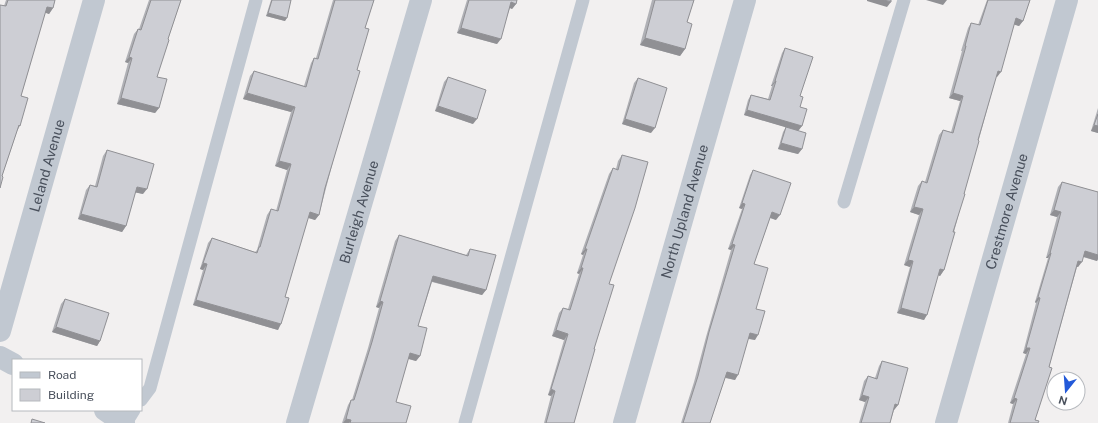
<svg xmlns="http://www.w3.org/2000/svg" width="1098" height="423" font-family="'Public Sans',sans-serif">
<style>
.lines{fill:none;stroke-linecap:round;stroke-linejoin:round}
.service{stroke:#c1c8d1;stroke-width:13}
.minor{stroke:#c1c8d1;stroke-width:22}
.wall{fill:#b0b1b6}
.shaded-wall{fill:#909094}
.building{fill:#cdced4;stroke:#909094}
.labels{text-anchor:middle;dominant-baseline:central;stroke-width:3;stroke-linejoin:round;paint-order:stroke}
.street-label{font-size:14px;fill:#49505c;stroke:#fff}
</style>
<rect width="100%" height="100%" fill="#f2f0f0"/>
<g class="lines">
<!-- service -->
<g class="service">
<path d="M844,202L904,0"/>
<path d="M141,400L150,388L256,0"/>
<path d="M126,423L134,410"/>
<path d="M465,423L583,0"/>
</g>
<!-- minor -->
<g class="minor">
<path id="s1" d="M0,331L94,0"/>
<path d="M0,357L13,364"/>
<path d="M105,410L124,423"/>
<path id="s2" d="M297,423L421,0"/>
<path id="s3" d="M624,423L745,0"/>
<path id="s4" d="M946,423L1067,0"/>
</g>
</g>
<!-- wall -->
<g class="wall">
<path d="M6,0H55L53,8L49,14L45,12L21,96L20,126L17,131L2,176L4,6Z"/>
<path d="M149,0H181L168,39L157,77L159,108L155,113L117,104L128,63L125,62L134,34L138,29H139Z"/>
<path d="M271,0H290L285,21L266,16Z"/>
<path d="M333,0H374L365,28L357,70L319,215L315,220L308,218L285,297L278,330L193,305L203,270L200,269L208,243L212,238L255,252L257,250L267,215L271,209L276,211L287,170L275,166L291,112L243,99L250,76L254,71L304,86L311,63L314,58H316Z"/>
<path d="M467,0H517L516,4L512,9L510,8L497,44L457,33Z"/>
<path d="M652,0H694L687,22L685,49L680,56L640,45Z"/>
<path d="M987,0H1030L1023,21L1019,26L1014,24L997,77H996L964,194L944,270L940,276L938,275L924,320L897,313L910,267L904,265L919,215L910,212L918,186L922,181L925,182L939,135L943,130L951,132L960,101L949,98L962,51H961L968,28L971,23L978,25Z"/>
<path d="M785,48L800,96V107L802,126L798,131L802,149L798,154L778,149L783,132L786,127L744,115L748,100L751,95L768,99L772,86H771L782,53Z"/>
<path d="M448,77L473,124L435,111L444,82Z"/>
<path d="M638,78L651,133L622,124L634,83Z"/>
<path d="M1098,108V133L1091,131Z"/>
<path d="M107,150L143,194L135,192L126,226L122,232L78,219L86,190L90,185L95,186L103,156Z"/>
<path d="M622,155L609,284L594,349L574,423H544L551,396L548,395L564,340L552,336L559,313L563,308L568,309L579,274L577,273L583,255L581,254L609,174L613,168L616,169L618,161Z"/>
<path d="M753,170L776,220L770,218L754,264L756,309L755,340L748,339L735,380L725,378L710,423H681L694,382L706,337L731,250L728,249L742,209L739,208L750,175Z"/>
<path d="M1062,182L1098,192V259L1097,261L1083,257L1078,267H1077L1049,367L1035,420L1038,423H1008L1013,404L1010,403L1026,354L1023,353L1036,303L1035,302L1048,258H1046L1057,217L1050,215L1058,187Z"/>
<path d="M399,235L466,255L470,249L486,290L482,295L432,282L418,326L420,356L416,361L408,359L396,402L406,423H342L348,405L351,400H352L368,348L379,308L376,307L395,241Z"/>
<path d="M65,299L100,341L97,346L52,332L61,304Z"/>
<path d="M882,361L898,405L894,410L890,423H859L865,402L859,400L864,381L868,376L875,378L879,366Z"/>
</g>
<!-- shaded-wall -->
<g class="shaded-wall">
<path d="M867,0H884L891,2L887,7L867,1Z"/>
<path d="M926,0H947L943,5Z"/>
<path d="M511,2L516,4L512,9L508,7Z"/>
<path d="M47,7L53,8L49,14L43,12Z"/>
<path d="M268,13L287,18L285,21L266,16Z"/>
<path d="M1016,18L1023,21L1019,26L1012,24Z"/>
<path d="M461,28L501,39L497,44L457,33Z"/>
<path d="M645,38L685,49L680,56L640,45Z"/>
<path d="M129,57L132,58L128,63L125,62Z"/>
<path d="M998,71L1001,72L997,77L994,76Z"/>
<path d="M775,81H776L772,86H771Z"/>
<path d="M247,93L295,107L291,112L243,99Z"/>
<path d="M953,93L963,96L960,101L949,98Z"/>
<path d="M121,98L159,108L155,113L117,104Z"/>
<path d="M438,106L477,119L473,124L435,111Z"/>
<path d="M747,110L802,126L798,131L744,115Z"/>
<path d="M625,119L655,128L651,133L622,124Z"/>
<path d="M1094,125L1098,126V133L1091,131Z"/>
<path d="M781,143L802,149L798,154L778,149Z"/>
<path d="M279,161L291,164L287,170L275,166Z"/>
<path d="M137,187L147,189L143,194L133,192Z"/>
<path d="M742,203L745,204L742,209L739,208Z"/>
<path d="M914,207L923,209L919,215L910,212Z"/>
<path d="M1054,210L1061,212L1057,217L1050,215Z"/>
<path d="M310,212L319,215L315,220L306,217Z"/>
<path d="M772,212L780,215L776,220L768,217Z"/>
<path d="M81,214L126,226L122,232L78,219Z"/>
<path d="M732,244L735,245L731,250L728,249Z"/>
<path d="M585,249H587L583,255L581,254Z"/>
<path d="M1085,251L1098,255V259L1097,261L1081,256Z"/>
<path d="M1050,253H1051L1048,258H1046Z"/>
<path d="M908,260L913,261L910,267L904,265Z"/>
<path d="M1078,261L1082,262L1078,267L1075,266Z"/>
<path d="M203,263L207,264L203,270L200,269Z"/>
<path d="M581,268H583L579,274L577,273Z"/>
<path d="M940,269L944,270L940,276L936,274Z"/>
<path d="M433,276L486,290L482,295L430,281Z"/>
<path d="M1038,297L1040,298L1036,303L1035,302Z"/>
<path d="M196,300L281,324L278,330L193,305Z"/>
<path d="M380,301L383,302L379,308L376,307Z"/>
<path d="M901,308L927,315L924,320L897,313Z"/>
<path d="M56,327L100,341L97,346L52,332Z"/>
<path d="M556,330L568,334L564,340L552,336Z"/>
<path d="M750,333L758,335L755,340L746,338Z"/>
<path d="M1026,348H1030L1026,354L1023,353Z"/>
<path d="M410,353L420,356L416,361L406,358Z"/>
<path d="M727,372L738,375L735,380L723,377Z"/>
<path d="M551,389L555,391L551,396L548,395Z"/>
<path d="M862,395L869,397L865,402L859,400Z"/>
<path d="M1014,398L1017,399L1013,404L1010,403Z"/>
<path d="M895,404L898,405L894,410L892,409Z"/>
<path d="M346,419L351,420L349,423H343Z"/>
</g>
<!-- building -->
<g class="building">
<path d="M8,0H55L53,8L47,7L21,96L28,98L20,126L19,125L2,176L3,177L0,188V5L6,6Z"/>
<path d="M151,0H181L168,39L169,40L157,77L167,79L159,108L121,98L132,58L129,57L138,29L141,30Z"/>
<path d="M272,0H291L287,18L268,13Z"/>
<path d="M335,0H374L365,28L369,29L357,70L360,71L325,188L319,215L310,212L285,297L289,298L281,324L196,300L207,264L203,263L212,238L257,253L259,247H260L271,209L278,211L291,164L279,161L295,107L247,93L254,71L306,87L314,58L318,59Z"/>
<path d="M469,0H517L516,4L511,2L501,39L461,28Z"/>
<path d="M655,0H694L687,22L692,24L685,49L645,38Z"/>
<path d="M884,0H891V2Z"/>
<path d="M988,0H1030L1023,21L1016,18L1001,72L998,71L978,140L979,141L964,194H965L953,232H955L944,270L940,269L927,315L901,308L913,261L908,260L923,209L914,207L922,181L927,183L943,130L953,133L963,96L953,93L966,46H965L971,23L980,25Z"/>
<path d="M785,48L813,57L800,96L803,97L800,107L807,109L802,126L747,110L751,95L770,100L776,81H775Z"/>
<path d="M448,77L486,90L477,119L438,106Z"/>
<path d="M638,78L667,88L655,128L625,119Z"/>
<path d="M1098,114V126L1094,125Z"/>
<path d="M786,127L806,133L802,149L781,143Z"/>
<path d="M107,150L154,164L147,189L137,187L126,226L81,214L90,185L97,187Z"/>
<path d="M622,155L648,162L635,208L609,284L614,285L594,349H595L574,423H546L555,391L551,389L568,334L556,330L563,308L570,310L583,268H581L587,249H585L613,168L618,170Z"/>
<path d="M753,170L791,183L780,215L772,212L754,264L768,268L756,309L765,311L758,335L750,333L738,375L727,372L710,423H683L698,376L709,332L735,245L732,244L745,204L742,203Z"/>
<path d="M1062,182L1098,192V255L1085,251L1082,262L1078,261L1049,367L1052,368L1035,420L1039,421L1038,423H1010L1017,399L1014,398L1030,348H1026L1040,298L1038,297L1051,253H1050L1061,212L1054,210Z"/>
<path d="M399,235L468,256L470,249L496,255L486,290L433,276L418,326L427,328L420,356L410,353L396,402L411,406L406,423H350L351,420L346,419L351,400H354L372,342L383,302L380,301Z"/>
<path d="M65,299L109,313L100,341L56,327Z"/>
<path d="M882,361L908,368L898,405L895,404L890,423H861L869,397L862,395L868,376L877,379Z"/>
<path d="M32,419L45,423H31Z"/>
</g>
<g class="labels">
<!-- street labels -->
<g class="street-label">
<text stroke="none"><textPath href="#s1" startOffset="172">Leland Avenue</textPath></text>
<text stroke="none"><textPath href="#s2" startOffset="220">Burleigh Avenue</textPath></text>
<text stroke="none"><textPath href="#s3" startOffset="220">North Upland Avenue</textPath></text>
<text stroke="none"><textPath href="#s4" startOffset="220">Crestmore Avenue</textPath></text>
</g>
</g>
<!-- legend -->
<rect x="12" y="359" width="130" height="52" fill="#ffffff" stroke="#b6b9be"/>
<rect x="20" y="372" width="20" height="6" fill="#c1c8d1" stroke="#b6b9be"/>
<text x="48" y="379" font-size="12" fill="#49505c">Road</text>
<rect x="20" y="389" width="20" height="12" fill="#cdced4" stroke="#b6b9be"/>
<text x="48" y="399" font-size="12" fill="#49505c">Building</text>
<!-- north arrow -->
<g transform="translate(1066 391) rotate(197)"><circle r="19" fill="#ffffff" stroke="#b6b9be"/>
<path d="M0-3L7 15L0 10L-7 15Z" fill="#235ad9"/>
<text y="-6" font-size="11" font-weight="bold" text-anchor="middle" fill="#49505c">N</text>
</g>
</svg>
